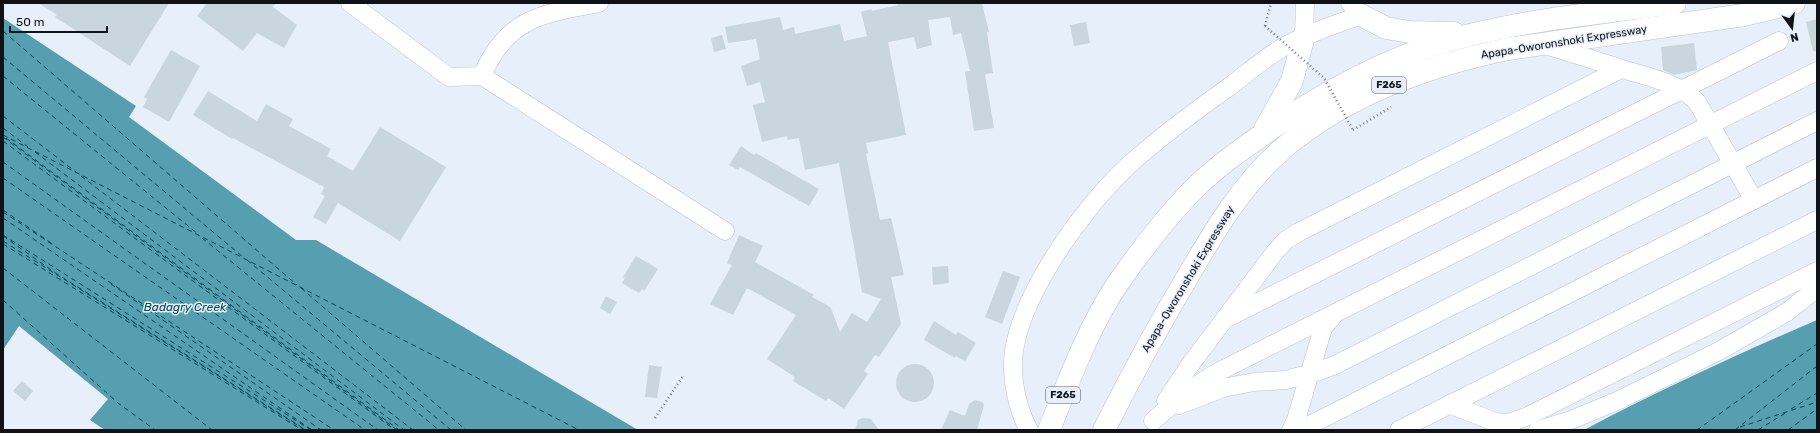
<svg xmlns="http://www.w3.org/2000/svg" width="1820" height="433" font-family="Rubik,sans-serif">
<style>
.water{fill:#569fb0}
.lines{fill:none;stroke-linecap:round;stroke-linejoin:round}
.ferry{stroke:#004653;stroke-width:1;stroke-dasharray:5 4;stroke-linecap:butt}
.building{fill:#c9d6dd}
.minor-casing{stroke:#bbc3ce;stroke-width:19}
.highway-casing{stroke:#bbc3ce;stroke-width:23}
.path{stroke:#767b83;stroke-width:2.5;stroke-dasharray:1 3;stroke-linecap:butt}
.minor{stroke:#fff;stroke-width:18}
.highway{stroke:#fff;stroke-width:22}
.path-bridge{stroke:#767b83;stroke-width:2.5;stroke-dasharray:1 3;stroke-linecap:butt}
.labels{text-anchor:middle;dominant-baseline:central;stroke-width:3;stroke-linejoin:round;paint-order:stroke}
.shield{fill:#e7effa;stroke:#50545a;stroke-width:1}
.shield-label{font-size:10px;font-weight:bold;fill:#0f1216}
.street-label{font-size:11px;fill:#0f1216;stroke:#e7effa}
.water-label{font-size:12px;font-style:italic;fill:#004653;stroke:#e7effa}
</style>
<rect width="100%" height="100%" fill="#e7effa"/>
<!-- water -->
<g class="water">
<path d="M3,18L136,106L129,117L296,240H316L638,430H105L90,420L108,399L19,326L3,350Z"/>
<path d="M1817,320V430H1584C1660,390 1738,354 1817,320Z"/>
</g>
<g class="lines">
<!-- ferry -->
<g class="ferry">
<path d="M3,31L297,285"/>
<path d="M3,57L243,257"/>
<path d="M3,76L198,234"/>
<path d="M3,116L76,172"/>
<path d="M3,128L28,147"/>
<path d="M3,135L579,430"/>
<path d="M3,137L397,430"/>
<path d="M6,138L399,430"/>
<path d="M3,141L395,430"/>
<path d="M35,152L404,430"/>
<path d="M3,162L378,430"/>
<path d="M81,176L413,430"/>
<path d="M3,178L365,430"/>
<path d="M3,210L54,245"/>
<path d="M3,212L334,430"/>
<path d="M3,218L312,430"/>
<path d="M3,235L311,430"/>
<path d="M3,236L57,274L306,430"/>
<path d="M202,238L439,430"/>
<path d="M3,241L305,430"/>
<path d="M3,244L302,430"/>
<path d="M247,260L451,430"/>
<path d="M3,268L212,430"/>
<path d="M111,284L321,430"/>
<path d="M301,288L466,430"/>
<path d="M3,300L118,403L155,430"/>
<path d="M1791,409L1817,393"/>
<path d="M1740,427L1817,402"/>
<path d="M1697,430L1817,344"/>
<path d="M1735,430L1817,366"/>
<path d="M1758,430L1787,412"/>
<path d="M1788,430L1817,409"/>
</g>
</g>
<!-- building -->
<g class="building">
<path d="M38,3H169L130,66L55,17L57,15Z"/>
<path d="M207,3H276L273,7L297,25L284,48L257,33L243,51L197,16Z"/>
<path d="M897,3H982L989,32H987L993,73L985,74L994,128L974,131L965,72L970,71L961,33L953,35L950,17L928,20L932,45L917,49L914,37L888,42L906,135L866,143L868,153L866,154L880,220L891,218L904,275L891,277L901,324L879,357L875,355L864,371L868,374L844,409L828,398L826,401L793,381L795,377L767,359L796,315L747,288L733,315L710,304L732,265L727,263L739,235L763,246L755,262L814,295L812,297L827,305L831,308L840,332L852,313L867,322L881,299L862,292L839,163L805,170L799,138L788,140L787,136L762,142L753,105L765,102L760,82L747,86L741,66L760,59L756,39L728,43L725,27L780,17L783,30L794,27L795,34L840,24L844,41L867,36L861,12L872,9V11L898,5Z"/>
<path d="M1817,19V51H1813L1806,22Z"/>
<path d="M1086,22L1090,43L1074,46L1070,25Z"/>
<path d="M722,35L726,49L714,52L711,38Z"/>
<path d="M1694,43L1697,70L1674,75L1663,70L1661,47Z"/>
<path d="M171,50L200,66L169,122L143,107L147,99L144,97Z"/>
<path d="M208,91L257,121L266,104L293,119L289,126L331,149L327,156L353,171L380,127L446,167L400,241L338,203L326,224L313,217L325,196L321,194L324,187L233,138L232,139L193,115Z"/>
<path d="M741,146L754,155L756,153L819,189L809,206L740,167L738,170L729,165Z"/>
<path d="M636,256L658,269L644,291L642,289L639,293L622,283L625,278L623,277Z"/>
<path d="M948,266L949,283L933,285L932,267Z"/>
<path d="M1003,271L1020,277L1002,324L985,317Z"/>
<path d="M606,296L617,302L610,314L600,308Z"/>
<path d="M934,321L956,335L958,332L976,343L965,361L956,356L955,358L924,340Z"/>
<circle cx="915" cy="383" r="19"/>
<path d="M649,365L662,367L657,398L645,397Z"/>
<path d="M22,381L33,391L25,401L13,391Z"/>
<path d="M975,400L982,402L984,405L977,430H941L950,410L965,416L969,404Z"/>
<path d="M863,418L871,419L879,430H855L858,420Z"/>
</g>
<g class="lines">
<defs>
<g id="minor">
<path d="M350,3L449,77L482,76L725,231"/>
<path d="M1304,36L1305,3"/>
<path d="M1545,45C1571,53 1596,60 1622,69C1648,77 1677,82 1697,102L1754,200"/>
<path d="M482,76C507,17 542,14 599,3"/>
<path d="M1225,319L1779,41"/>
<path d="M1166,401L1190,365L1275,252L1286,240L1299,232L1621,69"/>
<path d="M1449,404L1495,422L1508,423L1526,417L1817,271"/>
<path d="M1179,405L1223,388L1254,382L1286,380L1319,371L1335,365L1817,121"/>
<path d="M1153,421C1175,401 1196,384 1222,370L1817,71"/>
<path d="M1029,430C1018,411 1012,382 1013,360C1017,298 1084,206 1129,165C1160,137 1195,111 1229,87C1246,74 1262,60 1280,49C1306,34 1334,25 1361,15L1350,3"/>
<path d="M1291,430L1296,420L1323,328L1335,314"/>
<path d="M1300,430L1817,168"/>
<path d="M1399,430L1817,220"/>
<path d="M1538,430L1571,420L1617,401L1719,351L1787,312L1817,288"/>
</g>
<g id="highway">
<path d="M1361,15L1386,28L1410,32L1454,33"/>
<path d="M1265,129L1292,81L1304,36"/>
<path d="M1049,430C1069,380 1088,328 1118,283C1142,249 1168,214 1198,185C1221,163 1246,146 1272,128C1334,86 1401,51 1474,34C1540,18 1608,12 1675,3"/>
<path d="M1104,430C1130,378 1158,326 1188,276C1214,232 1240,187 1279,152C1342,96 1426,66 1508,49L1744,15L1794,3"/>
</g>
</defs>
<!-- minor casing -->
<use href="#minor" class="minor-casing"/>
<!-- highway casing -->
<use href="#highway" class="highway-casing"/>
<!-- path -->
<g class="path">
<path d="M1265,26L1271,3"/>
<path d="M1353,130L1391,107"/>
<path d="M655,418L683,376"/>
</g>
<!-- minor -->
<use href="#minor" class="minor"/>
<!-- highway -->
<use href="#highway" class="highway"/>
<!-- path-bridge -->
<path class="path-bridge" d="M1265,26L1324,78L1353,130"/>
</g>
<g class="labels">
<!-- shield labels -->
<g class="shield">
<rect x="1372" y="77" width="34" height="16" rx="3"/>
<rect x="1046" y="387" width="34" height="16" rx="3"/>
</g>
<g class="shield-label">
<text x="1389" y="85">F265</text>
<text x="1063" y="395">F265</text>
</g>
<!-- street labels -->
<g class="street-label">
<text transform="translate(1564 42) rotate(-9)">Apapa-Oworonshoki Expressway</text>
<text transform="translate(1188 279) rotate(-59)">Apapa-Oworonshoki Expressway</text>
</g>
<!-- water labels -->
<g class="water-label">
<text x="185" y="307">Badagry Creek</text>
</g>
</g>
<!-- border -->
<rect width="1820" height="433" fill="none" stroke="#0f1216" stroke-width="8"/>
<!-- north arrow -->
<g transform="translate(1792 28) rotate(165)" stroke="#e7effa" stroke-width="3" paint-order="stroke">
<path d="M0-3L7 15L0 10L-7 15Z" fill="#0f1216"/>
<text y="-6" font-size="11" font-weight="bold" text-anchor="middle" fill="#0f1216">N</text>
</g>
<!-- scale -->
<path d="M10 26v6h97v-6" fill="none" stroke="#0f1216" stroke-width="2"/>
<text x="16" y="26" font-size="12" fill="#0f1216" stroke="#e7effa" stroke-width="3" paint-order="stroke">50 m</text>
</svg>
